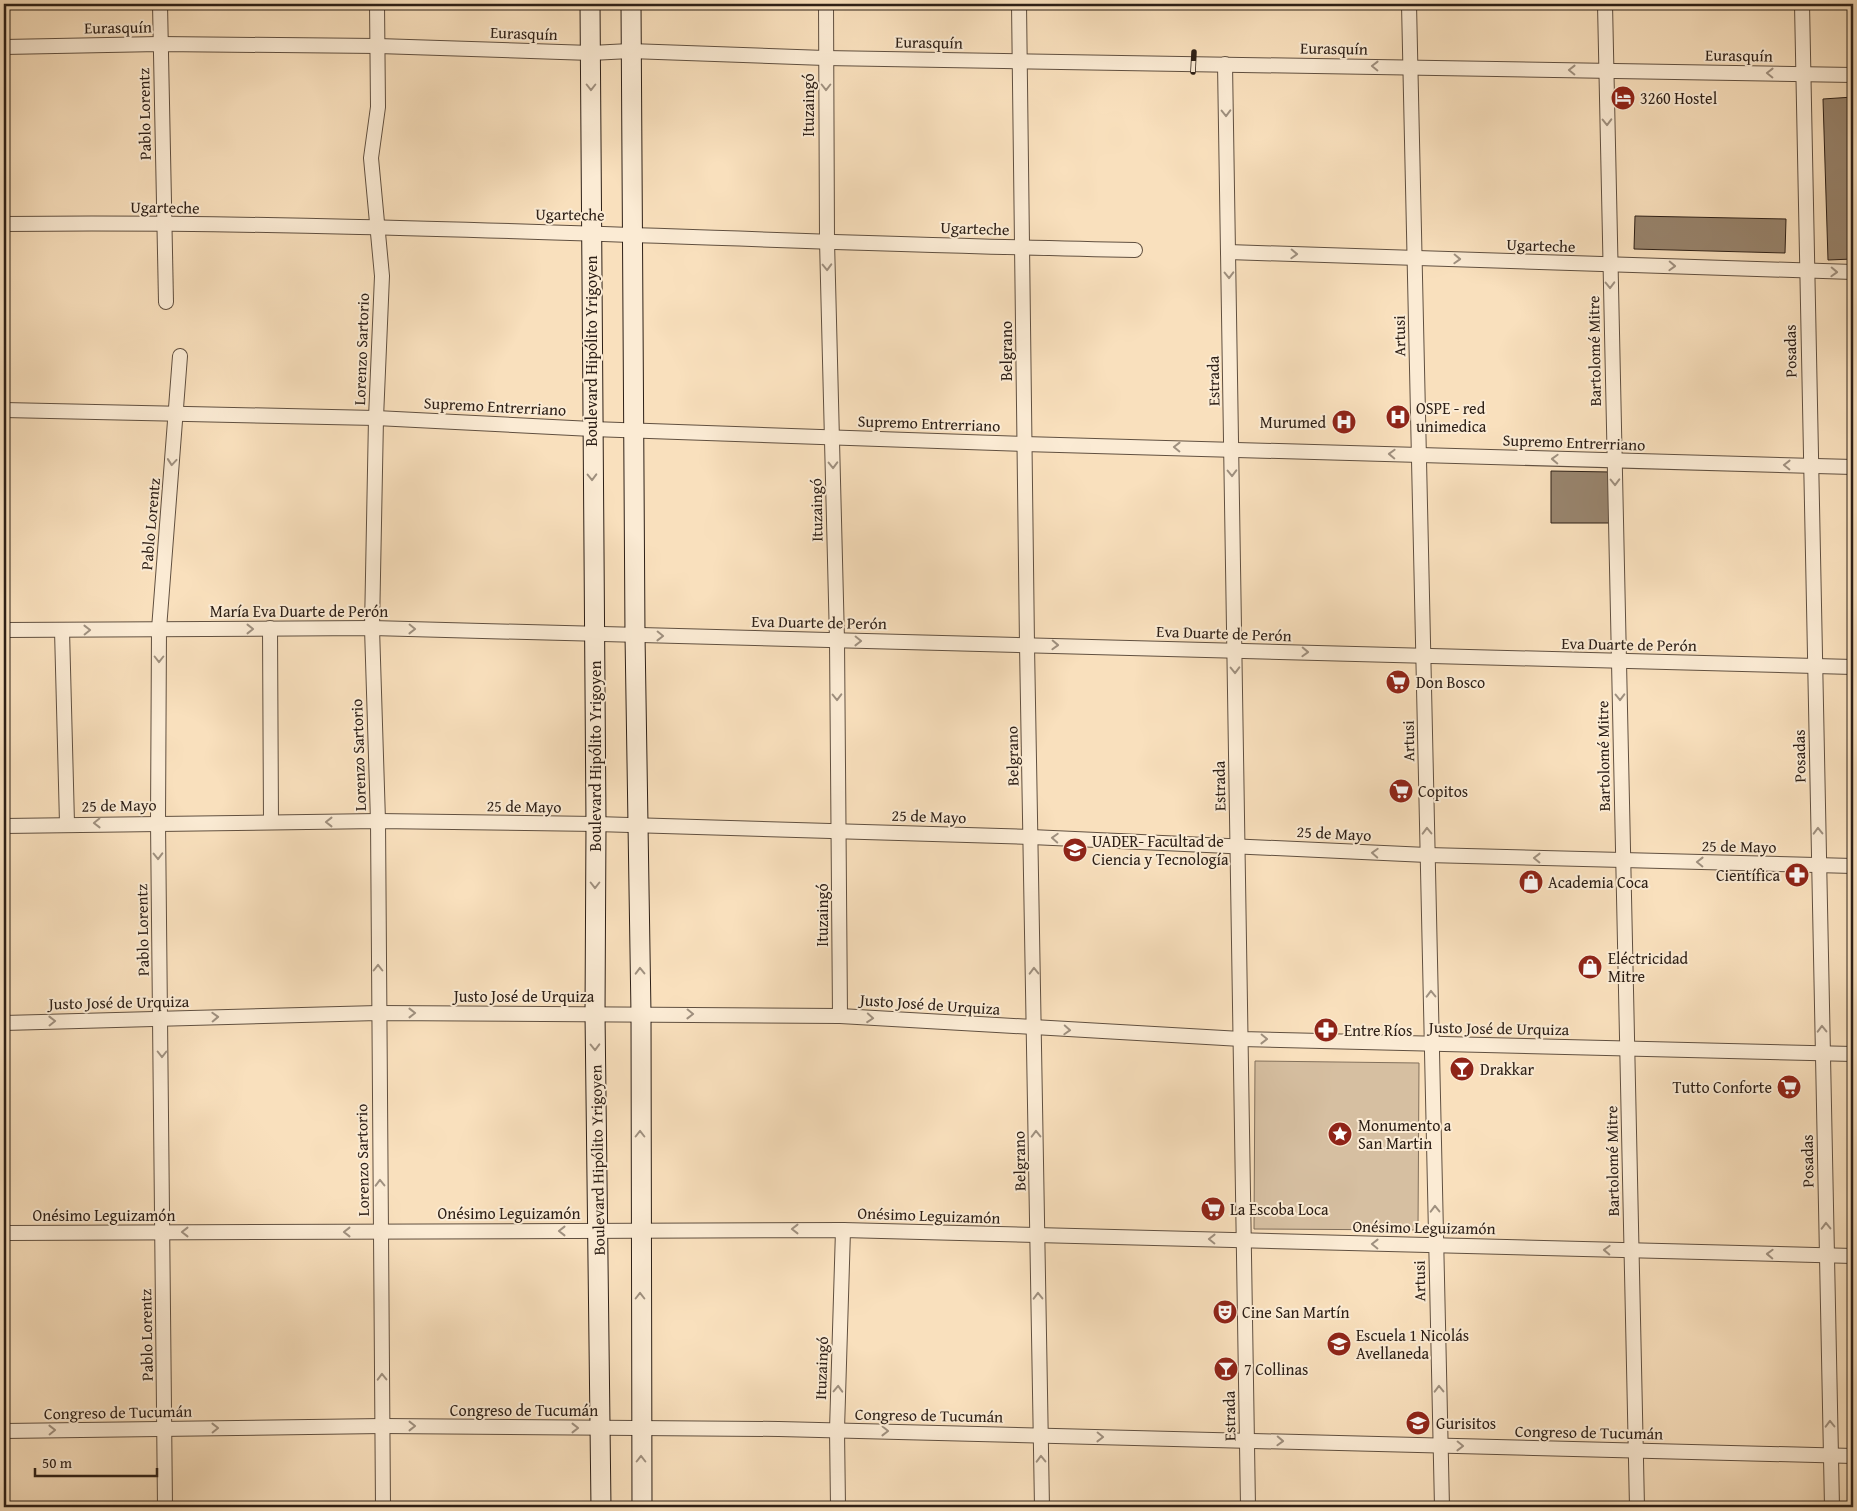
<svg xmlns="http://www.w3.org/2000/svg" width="1857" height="1511" font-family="'Gentium Book Plus',serif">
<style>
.green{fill:#d6bfa1;stroke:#82705c}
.building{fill:#98846d;stroke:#2e2017}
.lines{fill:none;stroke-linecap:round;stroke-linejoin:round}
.street-casing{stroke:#615040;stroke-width:16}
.secondary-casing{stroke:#2e2017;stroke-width:21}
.street{stroke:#fbebd4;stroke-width:14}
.secondary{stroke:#fbebd4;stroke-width:19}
.rail-casing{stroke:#2e2017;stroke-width:5.5}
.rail{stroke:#fbebd4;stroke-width:4;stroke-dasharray:11;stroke-linecap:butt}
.oneway{stroke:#9f907f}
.labels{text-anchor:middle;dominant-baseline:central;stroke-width:4;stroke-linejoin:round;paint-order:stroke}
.street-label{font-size:16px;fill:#2e2017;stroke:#fbebd4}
.poi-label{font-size:16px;fill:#2e2017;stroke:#fbebd4;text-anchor:start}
</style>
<rect width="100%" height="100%" fill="#f9e0bd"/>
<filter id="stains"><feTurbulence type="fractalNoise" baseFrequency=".004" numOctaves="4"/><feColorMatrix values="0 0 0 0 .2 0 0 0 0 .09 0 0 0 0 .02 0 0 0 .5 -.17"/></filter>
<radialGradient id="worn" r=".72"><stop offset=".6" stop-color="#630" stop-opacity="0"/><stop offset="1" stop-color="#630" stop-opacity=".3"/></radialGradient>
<!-- green -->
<path class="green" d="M1255,1061L1419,1063L1418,1230L1254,1229Z"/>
<!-- building -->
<g class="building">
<path d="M1853,97V259L1828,260L1823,99Z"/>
<path d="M1635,216L1786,219L1785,253L1634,249Z"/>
<path d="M1551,471L1611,472V523H1551Z"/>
</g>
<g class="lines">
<defs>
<g id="street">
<path d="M160,4L166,302"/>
<path d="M377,4L378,107L371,158L382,276L376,418L372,628L378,821L383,1507"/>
<path d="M826,4L827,241L837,640L840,1016"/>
<path d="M1019,4L1027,645L1042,1507"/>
<path d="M1409,4L1442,1507"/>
<path d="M1605,4L1637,1507"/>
<path d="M1802,4L1832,1507"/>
<path d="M4,47L159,44L378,46L591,53L630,51L825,58L1853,75"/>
<path d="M1225,64L1248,1507"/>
<path d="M4,224C381,220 758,243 1135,250"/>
<path d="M1228,252L1853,272"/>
<path d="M4,410L376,418L592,429L1024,444L1853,467"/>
<path d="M270,628L271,822"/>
<path d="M4,630L372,628L1853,667"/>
<path d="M62,630L67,823"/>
<path d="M4,826L378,821L596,824L1031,837L1427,855L1853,866"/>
<path d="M4,1023L378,1013L840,1016L1241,1039L1853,1054"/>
<path d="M4,1233L843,1230L1853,1256"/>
<path d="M4,1431L383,1426L779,1429L1853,1456"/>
<path d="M165,1507L158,822L159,629L180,356"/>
<path d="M838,1507L837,1430L843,1230"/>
</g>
<g id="secondary">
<path d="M590,4L596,824L595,1014L601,1507"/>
<path d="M631,4L635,635L641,1014L642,1507"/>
</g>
</defs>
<!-- street casing -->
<use href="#street" class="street-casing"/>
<!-- secondary casing -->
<use href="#secondary" class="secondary-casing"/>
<!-- street -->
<use href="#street" class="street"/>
<!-- secondary -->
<use href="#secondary" class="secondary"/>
<defs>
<path id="rail" d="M1193,72L1194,52"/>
</defs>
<!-- rail casing -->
<use href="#rail" class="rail-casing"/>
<!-- rail -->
<use href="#rail" class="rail"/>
</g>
<!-- one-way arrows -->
<defs><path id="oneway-chevron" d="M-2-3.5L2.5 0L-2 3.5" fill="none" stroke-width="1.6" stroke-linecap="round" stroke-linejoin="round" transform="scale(1.25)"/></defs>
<g class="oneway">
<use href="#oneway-chevron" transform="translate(1375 66) rotate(-179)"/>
<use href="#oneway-chevron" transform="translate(1572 70) rotate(-179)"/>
<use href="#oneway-chevron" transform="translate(1770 73) rotate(-179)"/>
<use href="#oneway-chevron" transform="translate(591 87) rotate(90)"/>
<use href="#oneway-chevron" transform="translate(826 87) rotate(90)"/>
<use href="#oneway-chevron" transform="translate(1226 113) rotate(89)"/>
<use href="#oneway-chevron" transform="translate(1607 122) rotate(89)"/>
<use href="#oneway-chevron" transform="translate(1294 254) rotate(2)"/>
<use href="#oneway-chevron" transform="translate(1457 259) rotate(2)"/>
<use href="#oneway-chevron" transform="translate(1672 266) rotate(2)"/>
<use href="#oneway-chevron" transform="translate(827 267) rotate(88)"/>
<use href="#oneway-chevron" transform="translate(1834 272) rotate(2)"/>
<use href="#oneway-chevron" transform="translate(1229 275) rotate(89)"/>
<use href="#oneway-chevron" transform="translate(1610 285) rotate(89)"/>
<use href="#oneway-chevron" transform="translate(1177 447) rotate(-179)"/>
<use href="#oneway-chevron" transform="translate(1392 454) rotate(-178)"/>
<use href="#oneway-chevron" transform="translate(1555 459) rotate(-178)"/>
<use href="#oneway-chevron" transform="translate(172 462) rotate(95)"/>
<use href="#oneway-chevron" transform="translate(833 465) rotate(89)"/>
<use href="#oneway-chevron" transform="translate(1787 465) rotate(-179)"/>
<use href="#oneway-chevron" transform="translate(1232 473) rotate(89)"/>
<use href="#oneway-chevron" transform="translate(592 477) rotate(89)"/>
<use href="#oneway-chevron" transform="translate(1615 482) rotate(89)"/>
<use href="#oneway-chevron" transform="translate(250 629)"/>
<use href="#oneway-chevron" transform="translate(412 629) rotate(1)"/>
<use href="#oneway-chevron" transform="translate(87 630) rotate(-1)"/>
<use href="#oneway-chevron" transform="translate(660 636) rotate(1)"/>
<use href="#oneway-chevron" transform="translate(858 641) rotate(1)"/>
<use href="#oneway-chevron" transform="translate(1055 645) rotate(2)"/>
<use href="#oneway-chevron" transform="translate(1305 652) rotate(2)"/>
<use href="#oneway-chevron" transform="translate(159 659) rotate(90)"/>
<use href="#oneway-chevron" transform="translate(1235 670) rotate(89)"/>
<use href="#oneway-chevron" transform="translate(837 697) rotate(89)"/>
<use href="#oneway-chevron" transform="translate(1620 697) rotate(89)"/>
<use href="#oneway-chevron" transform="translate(329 822) rotate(180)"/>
<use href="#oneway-chevron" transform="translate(97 823) rotate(179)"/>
<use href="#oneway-chevron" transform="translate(1427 831) rotate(-91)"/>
<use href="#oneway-chevron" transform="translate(1818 831) rotate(-91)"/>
<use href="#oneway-chevron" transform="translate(1055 838) rotate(-177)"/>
<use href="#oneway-chevron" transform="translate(1375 853) rotate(-177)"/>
<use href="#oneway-chevron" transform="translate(158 856) rotate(89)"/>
<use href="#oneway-chevron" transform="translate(1537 858) rotate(-179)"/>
<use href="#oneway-chevron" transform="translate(1700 862) rotate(-179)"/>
<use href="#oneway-chevron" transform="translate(595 885) rotate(90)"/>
<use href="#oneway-chevron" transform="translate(378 968) rotate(-90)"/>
<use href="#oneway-chevron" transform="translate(640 971) rotate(-91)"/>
<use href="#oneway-chevron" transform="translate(1034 971) rotate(-91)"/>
<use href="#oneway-chevron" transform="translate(1431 994) rotate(-91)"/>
<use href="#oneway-chevron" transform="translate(412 1013)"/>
<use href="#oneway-chevron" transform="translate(690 1014) rotate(1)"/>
<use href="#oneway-chevron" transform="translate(215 1017) rotate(-2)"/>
<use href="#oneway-chevron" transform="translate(870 1018) rotate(4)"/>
<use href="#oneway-chevron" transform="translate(52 1021) rotate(-1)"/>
<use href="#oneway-chevron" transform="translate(1822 1029) rotate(-91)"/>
<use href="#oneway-chevron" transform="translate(1067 1030) rotate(3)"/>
<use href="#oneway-chevron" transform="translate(1264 1039) rotate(1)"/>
<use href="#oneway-chevron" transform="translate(595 1047) rotate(89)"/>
<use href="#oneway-chevron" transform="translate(162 1054) rotate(90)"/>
<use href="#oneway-chevron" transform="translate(640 1134) rotate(-90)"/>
<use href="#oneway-chevron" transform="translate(1036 1134) rotate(-91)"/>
<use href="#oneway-chevron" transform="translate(380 1183) rotate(-91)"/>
<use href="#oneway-chevron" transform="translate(1435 1209) rotate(-91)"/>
<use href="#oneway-chevron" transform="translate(1826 1226) rotate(-91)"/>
<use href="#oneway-chevron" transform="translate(795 1229) rotate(-180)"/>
<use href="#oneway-chevron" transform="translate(562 1231) rotate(180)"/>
<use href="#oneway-chevron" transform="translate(185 1232) rotate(180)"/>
<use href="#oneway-chevron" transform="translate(347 1232) rotate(180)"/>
<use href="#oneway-chevron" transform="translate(1212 1239) rotate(-179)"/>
<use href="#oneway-chevron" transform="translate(1375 1244) rotate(-179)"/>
<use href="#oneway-chevron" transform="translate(1607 1250) rotate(-178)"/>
<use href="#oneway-chevron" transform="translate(1770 1254) rotate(-178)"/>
<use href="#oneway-chevron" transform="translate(640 1296) rotate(-90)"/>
<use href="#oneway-chevron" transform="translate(1038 1296) rotate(-91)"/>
<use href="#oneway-chevron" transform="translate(382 1377) rotate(-91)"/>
<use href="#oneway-chevron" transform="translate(838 1389) rotate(-88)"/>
<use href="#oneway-chevron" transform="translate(1439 1389) rotate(-91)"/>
<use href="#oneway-chevron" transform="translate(1830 1424) rotate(-91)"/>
<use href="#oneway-chevron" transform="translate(412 1426)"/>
<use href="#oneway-chevron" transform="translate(215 1428) rotate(-1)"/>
<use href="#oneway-chevron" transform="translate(575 1428)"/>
<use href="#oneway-chevron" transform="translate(52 1430) rotate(-1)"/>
<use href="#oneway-chevron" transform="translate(885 1431) rotate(1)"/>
<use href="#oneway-chevron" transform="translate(1100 1437) rotate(1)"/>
<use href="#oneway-chevron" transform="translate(1280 1441) rotate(2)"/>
<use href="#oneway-chevron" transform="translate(1460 1446) rotate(1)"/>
<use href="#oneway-chevron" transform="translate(641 1459) rotate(-90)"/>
<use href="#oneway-chevron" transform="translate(1041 1459) rotate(-91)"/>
</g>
<!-- icons -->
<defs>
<symbol id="hotel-disc" viewBox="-11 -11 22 22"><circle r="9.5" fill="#8f2418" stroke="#fbebd4"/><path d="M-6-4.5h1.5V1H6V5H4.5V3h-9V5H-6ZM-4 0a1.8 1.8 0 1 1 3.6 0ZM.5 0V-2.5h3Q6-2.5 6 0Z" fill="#fff"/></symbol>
<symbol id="hospital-disc" viewBox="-11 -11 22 22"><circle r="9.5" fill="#8f2418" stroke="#fbebd4"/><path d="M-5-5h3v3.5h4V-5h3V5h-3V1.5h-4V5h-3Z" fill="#fff"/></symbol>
<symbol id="supermarket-disc" viewBox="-11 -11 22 22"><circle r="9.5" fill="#8f2418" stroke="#fbebd4"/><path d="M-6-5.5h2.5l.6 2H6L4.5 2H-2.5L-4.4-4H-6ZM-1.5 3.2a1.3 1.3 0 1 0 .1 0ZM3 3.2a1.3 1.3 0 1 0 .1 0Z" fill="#fff"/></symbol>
<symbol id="university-disc" viewBox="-11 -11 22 22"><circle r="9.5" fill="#8f2418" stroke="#fbebd4"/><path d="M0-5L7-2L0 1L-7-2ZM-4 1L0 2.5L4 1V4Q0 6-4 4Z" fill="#fff"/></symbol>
<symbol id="pharmacy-disc" viewBox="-11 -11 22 22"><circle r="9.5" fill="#8f2418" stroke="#fbebd4"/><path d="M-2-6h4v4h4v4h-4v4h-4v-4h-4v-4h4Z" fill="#fff"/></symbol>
<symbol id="shop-disc" viewBox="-11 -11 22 22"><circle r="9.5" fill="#8f2418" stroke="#fbebd4"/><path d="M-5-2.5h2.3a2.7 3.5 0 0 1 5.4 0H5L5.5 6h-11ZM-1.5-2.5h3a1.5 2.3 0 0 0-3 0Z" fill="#fff"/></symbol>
<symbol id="bar-disc" viewBox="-11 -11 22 22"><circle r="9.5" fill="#8f2418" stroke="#fbebd4"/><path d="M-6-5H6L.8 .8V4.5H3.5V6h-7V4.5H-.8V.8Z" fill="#fff"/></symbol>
<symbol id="sight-disc" viewBox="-11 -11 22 22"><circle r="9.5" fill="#8f2418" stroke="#fbebd4"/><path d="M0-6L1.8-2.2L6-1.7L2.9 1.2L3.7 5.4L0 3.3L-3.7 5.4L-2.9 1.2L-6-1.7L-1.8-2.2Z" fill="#fff"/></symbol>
<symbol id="theatre-disc" viewBox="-11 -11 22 22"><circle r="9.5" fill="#8f2418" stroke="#fbebd4"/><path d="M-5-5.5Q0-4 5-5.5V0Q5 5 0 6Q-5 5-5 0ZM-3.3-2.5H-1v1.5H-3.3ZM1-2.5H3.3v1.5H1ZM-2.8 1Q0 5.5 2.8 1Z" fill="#fff"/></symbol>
<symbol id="school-disc" viewBox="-11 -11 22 22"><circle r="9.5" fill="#8f2418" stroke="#fbebd4"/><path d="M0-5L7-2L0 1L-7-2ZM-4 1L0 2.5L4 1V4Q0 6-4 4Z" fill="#fff"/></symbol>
</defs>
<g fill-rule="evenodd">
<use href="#hotel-disc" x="1609" y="84" width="28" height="28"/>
<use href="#hospital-disc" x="1384" y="403" width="28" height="28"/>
<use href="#hospital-disc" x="1330" y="408" width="28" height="28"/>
<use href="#supermarket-disc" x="1384" y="668" width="28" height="28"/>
<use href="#supermarket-disc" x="1387" y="777" width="28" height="28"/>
<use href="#university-disc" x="1061" y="836" width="28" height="28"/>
<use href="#pharmacy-disc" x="1783" y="861" width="28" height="28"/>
<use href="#shop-disc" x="1517" y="868" width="28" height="28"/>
<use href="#shop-disc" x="1576" y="953" width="28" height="28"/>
<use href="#pharmacy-disc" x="1312" y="1016" width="28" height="28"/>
<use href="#bar-disc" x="1448" y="1055" width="28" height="28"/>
<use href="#supermarket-disc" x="1775" y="1073" width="28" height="28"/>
<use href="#sight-disc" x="1326" y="1120" width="28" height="28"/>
<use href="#supermarket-disc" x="1199" y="1195" width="28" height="28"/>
<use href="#theatre-disc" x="1211" y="1298" width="28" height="28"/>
<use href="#school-disc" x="1325" y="1330" width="28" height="28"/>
<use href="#bar-disc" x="1212" y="1355" width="28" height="28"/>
<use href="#school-disc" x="1404" y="1409" width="28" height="28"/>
</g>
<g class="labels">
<!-- street labels -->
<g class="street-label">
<text transform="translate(118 27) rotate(-1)">Eurasquín</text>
<text transform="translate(524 33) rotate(2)">Eurasquín</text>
<text transform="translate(929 42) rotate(1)">Eurasquín</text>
<text transform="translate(1334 48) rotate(1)">Eurasquín</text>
<text transform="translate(1739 55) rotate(1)">Eurasquín</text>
<text transform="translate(808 105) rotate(-90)">Ituzaingó</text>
<text transform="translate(144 114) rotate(-91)">Pablo Lorentz</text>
<text transform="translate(165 207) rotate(1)">Ugarteche</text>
<text transform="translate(570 214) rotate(1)">Ugarteche</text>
<text transform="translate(975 228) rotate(2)">Ugarteche</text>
<text transform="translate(1541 245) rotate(2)">Ugarteche</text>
<text transform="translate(1399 336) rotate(-91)">Artusi</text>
<text transform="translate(361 349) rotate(-88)">Lorenzo Sartorio</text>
<text transform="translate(591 351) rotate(-90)">Boulevard Hipólito Yrigoyen</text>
<text transform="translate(1006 351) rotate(-90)">Belgrano</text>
<text transform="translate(1594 351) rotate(-91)">Bartolomé Mitre</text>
<text transform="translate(1790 351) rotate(-91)">Posadas</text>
<text transform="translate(1213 381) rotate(-91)">Estrada</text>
<text transform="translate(495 406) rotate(3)">Supremo Entrerriano</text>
<text transform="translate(929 423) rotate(2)">Supremo Entrerriano</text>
<text transform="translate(1574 442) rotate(2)">Supremo Entrerriano</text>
<text transform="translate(816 510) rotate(-91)">Ituzaingó</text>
<text transform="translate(150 524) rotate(-85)">Pablo Lorentz</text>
<text x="299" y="611">María Eva Duarte de Perón</text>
<text transform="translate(819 622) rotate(1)">Eva Duarte de Perón</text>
<text transform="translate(1224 633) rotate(2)">Eva Duarte de Perón</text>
<text transform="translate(1629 644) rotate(1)">Eva Duarte de Perón</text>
<text transform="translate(1408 741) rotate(-91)">Artusi</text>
<text transform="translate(358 755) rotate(-92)">Lorenzo Sartorio</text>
<text transform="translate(595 756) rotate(-90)">Boulevard Hipólito Yrigoyen</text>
<text transform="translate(1012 756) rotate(-91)">Belgrano</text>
<text transform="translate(1603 756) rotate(-91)">Bartolomé Mitre</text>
<text transform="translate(1799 756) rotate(-91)">Posadas</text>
<text transform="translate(1219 786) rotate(-91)">Estrada</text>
<text transform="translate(119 805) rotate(-1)">25 de Mayo</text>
<text transform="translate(524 806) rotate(1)">25 de Mayo</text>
<text transform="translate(929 816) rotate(2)">25 de Mayo</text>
<text transform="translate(1334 833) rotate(3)">25 de Mayo</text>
<text transform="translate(1739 846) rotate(1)">25 de Mayo</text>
<text transform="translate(822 915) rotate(-90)">Ituzaingó</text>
<text transform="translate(142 930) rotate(-91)">Pablo Lorentz</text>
<text x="524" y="996">Justo José de Urquiza</text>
<text transform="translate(119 1002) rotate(-1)">Justo José de Urquiza</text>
<text transform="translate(930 1004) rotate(4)">Justo José de Urquiza</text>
<text transform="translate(1499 1028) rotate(1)">Justo José de Urquiza</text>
<text transform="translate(362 1160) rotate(-91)">Lorenzo Sartorio</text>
<text transform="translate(597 1160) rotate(-91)">Boulevard Hipólito Yrigoyen</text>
<text transform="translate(1019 1161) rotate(-91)">Belgrano</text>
<text transform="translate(1612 1161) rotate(-91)">Bartolomé Mitre</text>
<text transform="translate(1807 1161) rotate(-91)">Posadas</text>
<text x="509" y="1213">Onésimo Leguizamón</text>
<text x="104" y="1215">Onésimo Leguizamón</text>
<text transform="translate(929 1215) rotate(2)">Onésimo Leguizamón</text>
<text transform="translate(1424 1227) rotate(1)">Onésimo Leguizamón</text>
<text transform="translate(1419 1281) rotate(-91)">Artusi</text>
<text transform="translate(146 1335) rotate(-91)">Pablo Lorentz</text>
<text transform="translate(821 1368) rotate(-88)">Ituzaingó</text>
<text x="524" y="1410">Congreso de Tucumán</text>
<text transform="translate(118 1412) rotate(-1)">Congreso de Tucumán</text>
<text transform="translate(929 1415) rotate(1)">Congreso de Tucumán</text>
<text transform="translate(1229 1416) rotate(-91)">Estrada</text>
<text transform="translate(1589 1432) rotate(1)">Congreso de Tucumán</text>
</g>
<!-- poi labels -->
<g class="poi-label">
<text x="1640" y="98">3260 Hostel</text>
<text x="1416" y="408">OSPE - red<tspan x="1416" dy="18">unimedica</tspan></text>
<text x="1326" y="422" text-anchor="end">Murumed</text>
<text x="1416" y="682">Don Bosco</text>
<text x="1418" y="791">Copitos</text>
<text x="1092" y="841">UADER- Facultad de<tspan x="1092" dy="18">Ciencia y Tecnología</tspan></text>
<text x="1780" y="875" text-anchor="end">Científica</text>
<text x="1548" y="882">Academia Coca</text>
<text x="1608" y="958">Eléctricidad<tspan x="1608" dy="18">Mitre</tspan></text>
<text x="1344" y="1030">Entre Ríos</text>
<text x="1480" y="1069">Drakkar</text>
<text x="1772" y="1087" text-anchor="end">Tutto Conforte</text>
<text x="1358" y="1125">Monumento a<tspan x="1358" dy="18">San Martin</tspan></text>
<text x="1230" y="1209">La Escoba Loca</text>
<text x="1242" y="1312">Cine San Martín</text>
<text x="1356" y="1335">Escuela 1 Nicolás<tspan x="1356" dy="18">Avellaneda</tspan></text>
<text x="1244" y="1369">7 Collinas</text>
<text x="1436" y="1423">Gurisitos</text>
</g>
</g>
<!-- margin -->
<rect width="1857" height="1511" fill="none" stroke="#f9e0bd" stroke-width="20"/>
<rect x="5" y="5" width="1847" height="1501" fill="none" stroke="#2e2017" stroke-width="2.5"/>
<rect x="10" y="10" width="1837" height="1491" fill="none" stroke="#2e2017"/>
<!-- scale -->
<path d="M35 1468v8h122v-8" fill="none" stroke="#2e2017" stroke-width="2.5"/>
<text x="42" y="1468" font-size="15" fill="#2e2017" stroke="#fbebd4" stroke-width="4" paint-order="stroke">50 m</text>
<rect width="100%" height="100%" filter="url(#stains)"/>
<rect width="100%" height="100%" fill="url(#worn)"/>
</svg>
